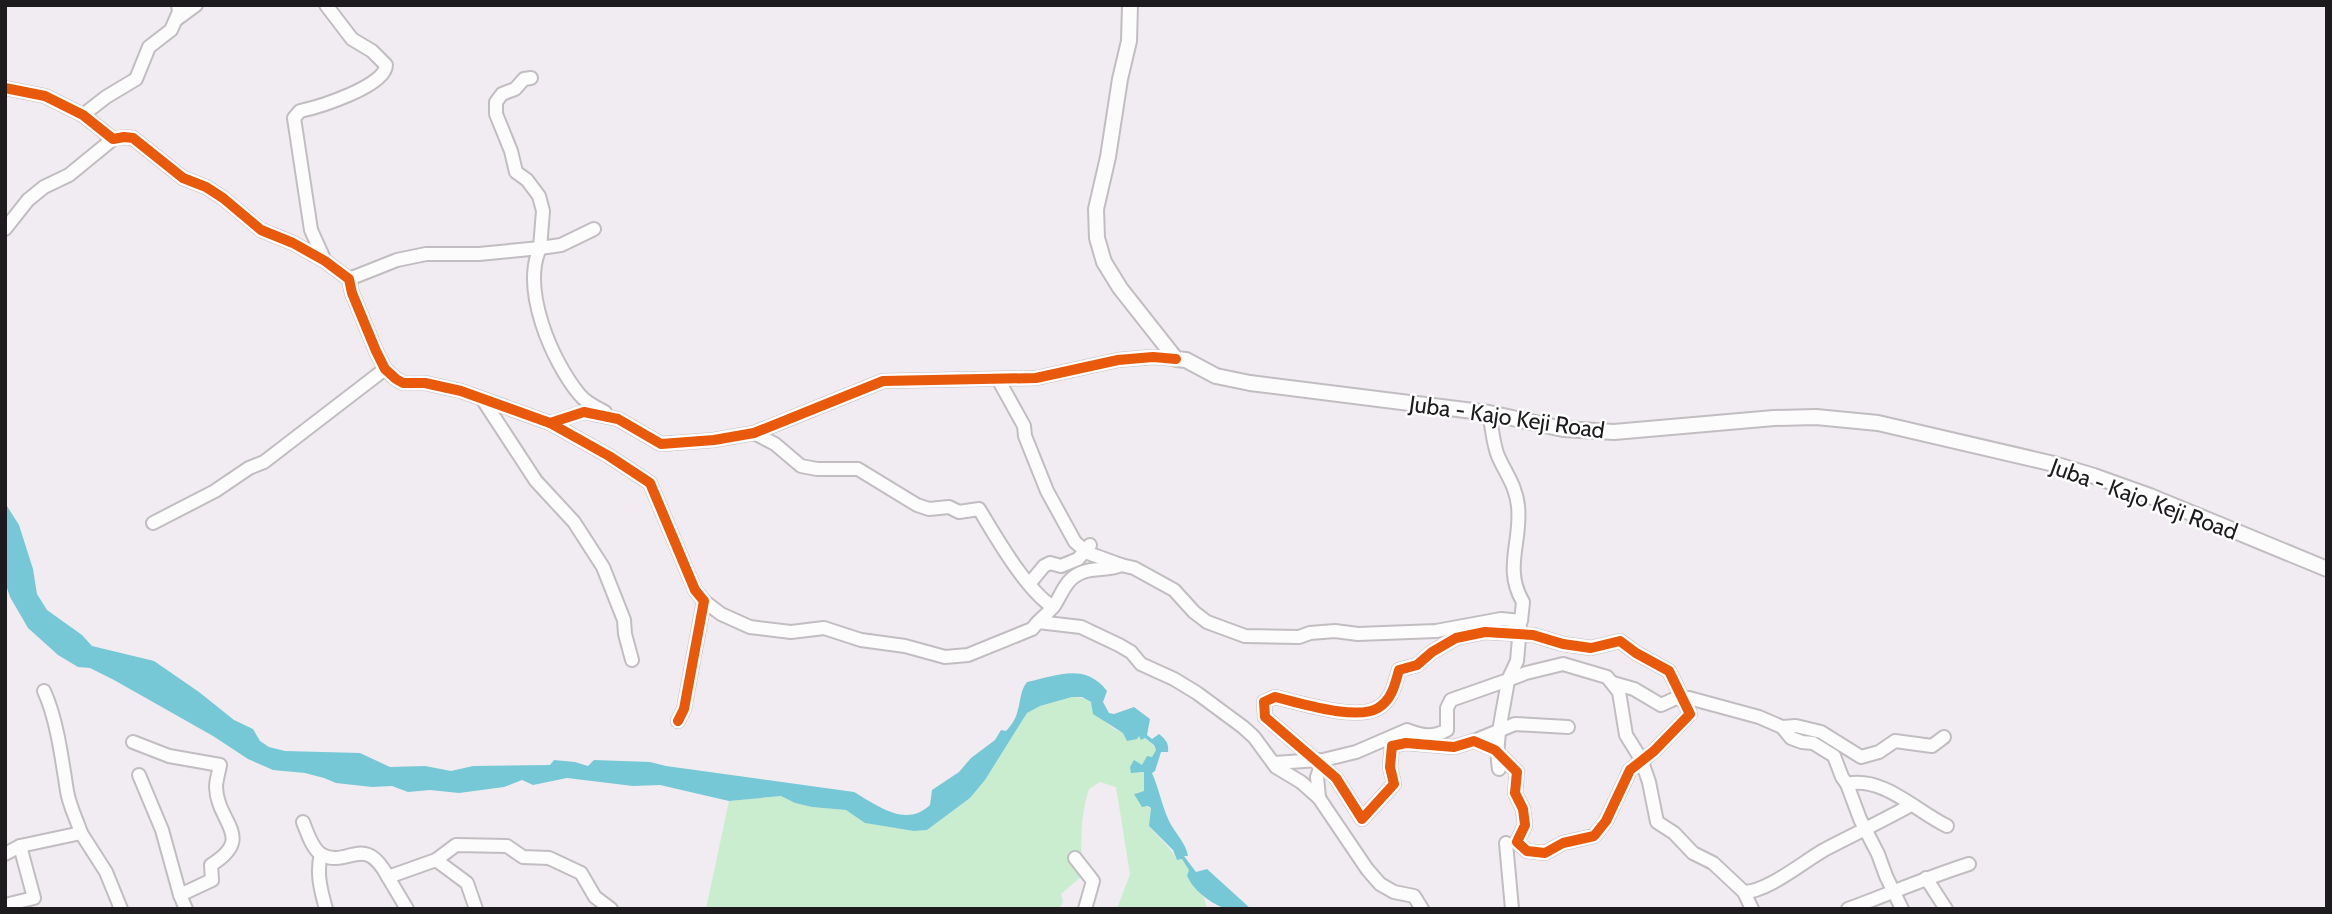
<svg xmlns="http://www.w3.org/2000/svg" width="2332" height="914" font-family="Cabin,sans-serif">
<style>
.green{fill:#c9edce}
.water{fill:#76c8d6}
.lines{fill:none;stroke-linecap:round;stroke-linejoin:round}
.minor-casing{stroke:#c1bdc1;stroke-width:16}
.major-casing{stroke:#c1bdc1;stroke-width:18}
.minor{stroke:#fdfcfd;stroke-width:12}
.major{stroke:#fdfcfd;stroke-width:14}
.cycleway-casing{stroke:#fff;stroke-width:15}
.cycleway{stroke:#e8590c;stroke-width:10}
.labels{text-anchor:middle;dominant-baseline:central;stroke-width:5;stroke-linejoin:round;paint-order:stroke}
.street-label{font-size:23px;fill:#1e1b1f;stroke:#fff}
</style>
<rect width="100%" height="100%" fill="#f1ecf1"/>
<!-- green -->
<path class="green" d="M1072,697C1095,696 1095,713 1109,725C1122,737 1150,732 1156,750C1151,760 1142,764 1138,774L1144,771L1145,791L1135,793L1144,806L1151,808L1149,826C1158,838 1171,847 1177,860L1182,859L1190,870L1187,876L1188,879L1204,898L1207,909H1117L1130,874L1116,787L1100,782L1089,789C1080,818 1080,845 1083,875L1061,894L1063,902L1059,909H706L729,801L781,796L795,803L812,807L846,810L866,823L914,831L927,830L970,798L985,780L1027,713L1040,706Z"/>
<!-- water -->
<path class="water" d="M5,503L19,525L33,569L37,594L47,610L82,635L92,646L154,661L199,692L234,720L253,729L260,741L269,747L285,751L360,753L390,767L425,766L451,771L473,766L550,765L554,760L575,762L588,766L594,760L650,762L666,766L854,792C878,806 906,828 930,805L932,790L959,772L971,758L995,740L1001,730L1006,731C1024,713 1016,696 1027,682C1056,676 1085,662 1107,691L1103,702L1109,713L1114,714L1134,707L1150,719L1147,735L1152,739L1159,734C1166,740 1169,743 1168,752H1161L1155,771L1152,773C1159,789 1162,806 1169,821C1175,833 1186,843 1188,856H1184L1196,872L1207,869L1251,909C1244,909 1234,911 1227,909C1211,904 1194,891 1187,876L1189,870L1182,859L1177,860L1173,850L1149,826L1151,808L1148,806L1142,807L1134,794L1144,791V772L1131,773L1130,767L1134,760L1142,765L1147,756L1152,757L1156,750L1154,745L1145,738L1141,740L1139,736L1137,739L1127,741L1123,733L1093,714L1091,702L1082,697H1072L1040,706L1027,713L985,780L970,798L927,830L914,831L865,823L846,810L812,807L795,803L781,796L729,801L660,785L633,786L567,778L533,785L522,780L504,787L459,793L430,790L408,792L392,786L372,787L336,783L324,778L305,773L273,770L248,759L213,736L114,680L90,668L78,667L58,655L28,628L10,597L5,582Z"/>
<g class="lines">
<defs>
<g id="minor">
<path d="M177,19L196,5"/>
<path d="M531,78L524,79L515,89L502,94L496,102V114L511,151L516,172L527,180L539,196L543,211L540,248L561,245L594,229"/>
<path d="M5,88L45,96L83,115L113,139L124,137L133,138L183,178L206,187L223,198L261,230L293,243L325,261L349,279L352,293L376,351L385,369L396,379L403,383H425L461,391L550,423L609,456L650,483L695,590L704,601L684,709L678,721"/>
<path d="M83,115L106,97L136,79L149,47L171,30L179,12L178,5"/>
<path d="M5,229L28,200L44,187L69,175L113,139"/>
<path d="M325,261L311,230L294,118L300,111C319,107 386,86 386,65L372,51L352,39L326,5"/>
<path d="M349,279L397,260L426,254H479L540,248C521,290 552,361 579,394C585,402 597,408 605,412"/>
<path d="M998,379L1024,426L1025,436L1047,491L1075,542L1088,553L1121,565"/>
<path d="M483,400L536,481L574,522L603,567L624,620L625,634L632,660"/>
<path d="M550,423L584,412L618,419L661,444L714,440L754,433L883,381L1036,378L1118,360L1153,357L1176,359"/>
<path d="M754,433L775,444L801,466L817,469H858L917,505L929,509L949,507L959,512L979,509C996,537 1026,590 1053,607"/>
<path d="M153,523L215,491L249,468L264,462L385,369"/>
<path d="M1030,583L1044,566L1050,563L1061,566L1078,559L1090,545"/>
<path d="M704,601L721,614L750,627L791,632L824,628L861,640L905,646L945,657L968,655L1032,629L1038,622L1081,627L1119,645L1131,652L1141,664L1174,679L1197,693L1243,727L1254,737L1276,767L1301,782L1319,798L1367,869L1380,884L1394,892L1414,896L1422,909"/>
<path d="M1038,622C1043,617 1049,612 1054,606C1063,592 1066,578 1083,572C1095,567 1110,571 1121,565L1134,568L1174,590L1194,612L1207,622L1245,636L1299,637L1310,633L1335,631L1358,634L1436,631L1501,619L1521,621L1523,602C1503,569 1522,541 1518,506C1516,486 1506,474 1498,456C1493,444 1492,427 1489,413"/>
<path d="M1485,632L1533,635L1563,644L1591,648L1620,641L1636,653L1669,671L1690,714L1654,751L1630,770L1606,821L1594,836L1563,843L1545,853L1527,851L1517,842L1525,825L1523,809L1515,793L1517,772L1495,750L1474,741L1454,747L1406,743L1392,746L1390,767L1394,784L1362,819L1336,778L1265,717L1264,702L1275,697C1301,703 1356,721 1378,708C1392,700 1395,684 1399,670L1417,665L1432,652L1456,638Z"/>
<path d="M1613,683L1634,689L1661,705L1674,699L1689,698L1759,717L1782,727L1796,726L1821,732L1861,757L1879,752L1895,741L1932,746L1944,737"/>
<path d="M44,691C57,719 62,760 67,791C69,805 77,820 81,833"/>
<path d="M1782,727L1791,738L1802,742L1813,743L1834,756L1842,777L1847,784L1860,819L1878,854L1886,876L1902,909"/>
<path d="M1474,741L1515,724L1568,727"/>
<path d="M133,742L169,756L220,765C219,772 216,780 216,787C217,823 256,837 211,865L212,880L180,895L186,909"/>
<path d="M1274,763L1319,760"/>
<path d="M1499,769C1494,741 1504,709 1508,680L1526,673L1563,664L1607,677L1619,692L1626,735L1641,759L1649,782L1657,822L1674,833L1693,853L1713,863L1744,892L1752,909"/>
<path d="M139,775L162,830L180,895"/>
<path d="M1847,784C1883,776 1916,811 1947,826"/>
<path d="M1319,798L1317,777L1323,760L1356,752L1407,730C1423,736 1432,738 1447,730V708L1451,700L1508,680L1517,661L1520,627"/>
<path d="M303,822C307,832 312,849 322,855C349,868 364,832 388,877L436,860L467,883L476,909"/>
<path d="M1506,843L1512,909"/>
<path d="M5,854L20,846"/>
<path d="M321,854C316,873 321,891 326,909"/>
<path d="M1075,858L1093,881L1085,909"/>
<path d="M436,860L456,845L507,846L523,857L549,858L581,873L595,897L611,909"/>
<path d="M388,877L407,909"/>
<path d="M1926,878L1946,909"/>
<path d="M1744,892C1767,892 1803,862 1824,850C1853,835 1882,821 1911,805"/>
<path d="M5,905L34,898L20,846L81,833L106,872L121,909"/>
<path d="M1848,909C1889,894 1928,877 1969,864"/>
</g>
<path id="major" d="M1130,5L1129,41L1120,79L1108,157L1096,209L1097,238L1104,262L1120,288L1176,359L1186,360L1216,376L1250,383L1489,413L1563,429L1614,432L1774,418L1816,417L1878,423L2054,464L2094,476L2150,496L2327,569"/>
</defs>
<!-- minor casing -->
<use href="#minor" class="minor-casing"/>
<!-- major casing -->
<use href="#major" class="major-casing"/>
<!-- minor -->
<use href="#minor" class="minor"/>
<!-- major -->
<use href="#major" class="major"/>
<defs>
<g id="cycleway">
<path d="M5,88L45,96L83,115L113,139L124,137L133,138L183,178L206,187L223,198L261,230L293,243L325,261L349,279L352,293L376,351L385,369L396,379L403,383H425L461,391L550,423L609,456L650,483L695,590L704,601L684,709L678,721"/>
<path d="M550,423L584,412L618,419L661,444L714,440L754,433L883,381L1036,378L1118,360L1153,357L1176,359"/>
<path d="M1485,632L1533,635L1563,644L1591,648L1620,641L1636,653L1669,671L1690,714L1654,751L1630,770L1606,821L1594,836L1563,843L1545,853L1527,851L1517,842L1525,825L1523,809L1515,793L1517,772L1495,750L1474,741L1454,747L1406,743L1392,746L1390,767L1394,784L1362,819L1336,778L1265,717L1264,702L1275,697C1301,703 1356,721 1378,708C1392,700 1395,684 1399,670L1417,665L1432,652L1456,638Z"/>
</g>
</defs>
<!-- cycleway casing -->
<use href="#cycleway" class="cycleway-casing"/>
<!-- cycleway -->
<use href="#cycleway" class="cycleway"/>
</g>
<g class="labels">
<!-- street labels -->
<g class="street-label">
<text transform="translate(1507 417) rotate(8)">Juba - Kajo Keji Road</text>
<text transform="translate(2144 499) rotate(20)">Juba - Kajo Keji Road</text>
</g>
</g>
<!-- border -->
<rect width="2332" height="914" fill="none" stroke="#1e1b1f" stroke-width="14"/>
</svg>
